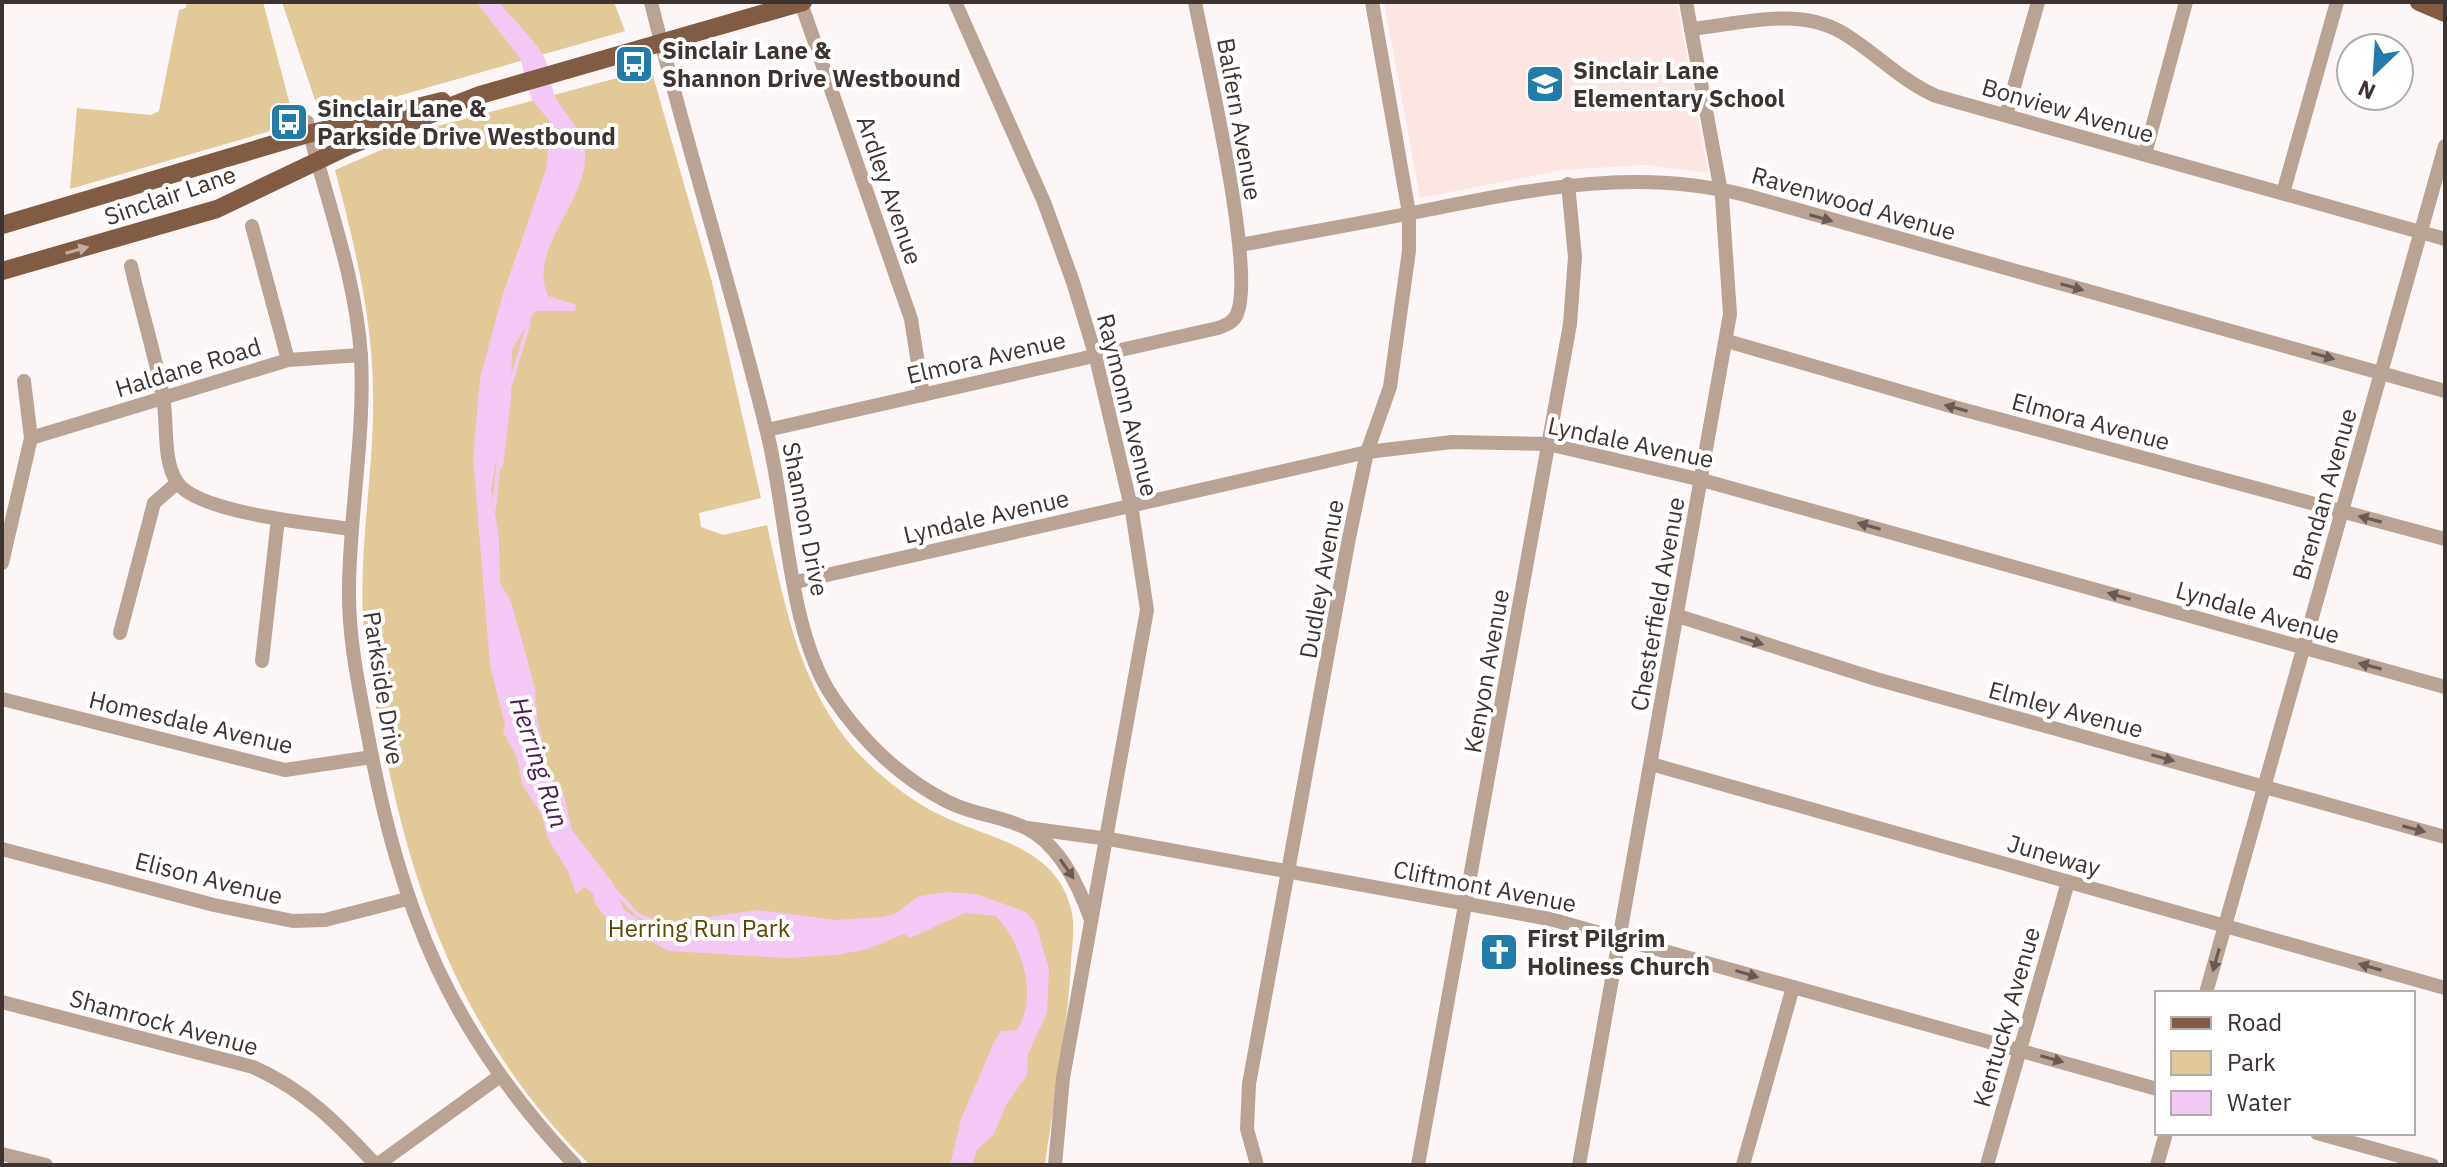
<svg xmlns="http://www.w3.org/2000/svg" width="2447" height="1167" font-family="'IBM Plex Sans',sans-serif">
<style>
.built{fill:#fce6e3}
.green{fill:#e1c998}
.water{fill:#f3c8f4}
.lines{fill:none;stroke-linecap:round;stroke-linejoin:round}
.stream{stroke:#f3c8f4;stroke-width:4}
.minor{stroke:#b9a394;stroke-width:14}
.major{stroke:#825c42;stroke-width:18}
.oneway{fill:#685a54}
.oneway2{fill:#c0aea0}
.labels{text-anchor:middle;dominant-baseline:central;stroke-width:8;stroke-linejoin:round;paint-order:stroke}
.poi-label{font-size:24px;font-weight:bold;fill:#3d3331;stroke:#fff;text-anchor:start}
.street-label{font-size:24px;fill:#3d3331;stroke:#fff}
.park-label{font-size:24px;fill:#5e4500;stroke:#fff}
.water-label{font-size:26px;font-style:italic;fill:#4d1c50;stroke:#fff}
</style>
<rect width="100%" height="100%" fill="#fcf6f6"/>
<!-- built -->
<path class="built" d="M1384,2H1677L1708,173L1646,165L1562,170L1420,198Z"/>
<!-- green -->
<g class="green">
<path d="M187,2H263L295,124L70,189L77,108L151,115L159,111L179,10L186,8Z"/>
<path d="M282,2H614L625,31L321,118Z"/>
<path d="M651,69L712,282L761,498L699,513L701,527L723,535L767,525C785,606 799,687 857,752C880,776 908,799 938,814C989,840 1058,845 1072,913C1075,929 1072,945 1071,961C1068,1029 1054,1097 1045,1165H590C473,1050 418,914 386,756C377,711 366,665 363,619C359,542 375,466 373,390C372,314 354,243 335,170L434,127Z"/>
</g>
<!-- water -->
<path class="water" d="M476,2H499C511,18 537,42 545,59C550,72 550,88 557,100C568,118 584,131 585,153C588,202 527,248 548,296L577,305L575,311H535L512,350L511,400L503,466L500,469L496,462L491,489L499,539L500,583L511,601L535,688L537,718L551,781L564,796L572,830L613,883L624,910L657,931L679,921L758,910L837,920L881,917L895,914L919,896L947,892L976,894L1026,912L1035,922L1049,969L1047,1013L1028,1054L1027,1075L1006,1105L994,1134L977,1150L972,1165H945L951,1161L961,1119L994,1042L1001,1031L1017,1030C1039,994 1022,945 996,916L965,913L910,938L904,934L868,949L836,955L787,958L669,951L605,916L595,904L593,894L584,887L576,894L568,871L548,839L542,816L522,784L517,757L503,732L505,725L490,665L473,458L480,378L502,297L546,169L549,142L557,136L556,129L532,100L520,58Z"/>
<g class="lines">
<!-- stream -->
<g class="stream">
<path d="M510,386L529,322"/>
<path d="M494,509L499,458"/>
<path d="M614,890L638,915L672,930"/>
</g>
<!-- minor -->
<g class="minor">
<path d="M651,2C686,145 731,285 766,428C787,507 787,628 832,696C862,741 898,776 946,801C971,814 1001,816 1026,828C1060,845 1079,886 1091,920"/>
<path d="M955,2L1044,202L1073,282L1095,354L1132,511L1147,610L1063,1078L1055,1165"/>
<path d="M801,3L911,319L923,395"/>
<path d="M1691,29C1740,24 1798,6 1843,33C1876,53 1900,80 1936,96L2445,239"/>
<path d="M2006,115L2038,2"/>
<path d="M307,122C326,200 356,276 361,357C365,434 350,510 349,587C348,638 359,687 368,736C401,913 450,1033 575,1165"/>
<path d="M2145,154L2186,2"/>
<path d="M2283,193L2337,2"/>
<path d="M252,226L288,360"/>
<path d="M1240,245C1304,233 1368,222 1432,209C1539,188 1638,168 1745,195L2445,391"/>
<path d="M131,266C141,310 155,353 163,397C168,422 162,460 177,482C197,513 316,524 352,529"/>
<path d="M1727,341L1961,409L2445,539"/>
<path d="M767,430L1218,328C1226,325 1234,322 1237,314C1256,269 1206,60 1195,2"/>
<path d="M31,438L288,360L361,355"/>
<path d="M2,563L31,438L24,381"/>
<path d="M796,582L1367,452L1452,442L1548,444L1702,480L2445,687"/>
<path d="M1678,616L1876,679L2445,837"/>
<path d="M120,633L154,503L177,483"/>
<path d="M262,661L278,519"/>
<path d="M2,699L285,770L372,757"/>
<path d="M1651,764L2445,988"/>
<path d="M1027,828L1109,839L1550,919L2157,1089"/>
<path d="M2,849L214,905L293,921L325,920L407,899"/>
<path d="M2206,993L2445,146"/>
<path d="M2,1002L253,1067C305,1090 338,1124 376,1165"/>
<path d="M2317,1133L2432,1165"/>
<path d="M2,1154L46,1165"/>
<path d="M377,1165L500,1076"/>
<path d="M1257,1165L1247,1129L1249,1084L1349,538L1367,452L1390,387L1409,251V213L1372,2"/>
<path d="M1418,1165L1570,324L1575,257L1568,184"/>
<path d="M1579,1165L1730,314L1722,197L1686,2"/>
<path d="M1743,1165L1793,987"/>
<path d="M1987,1165L2068,882"/>
<path d="M2157,1165L2166,1133"/>
</g>
<!-- major -->
<g class="major">
<path d="M2419,2L2445,13"/>
<path d="M2,225L304,135L442,101"/>
<path d="M2,271L217,209L351,145L480,95L803,2"/>
</g>
</g>
<!-- one-way arrows -->
<defs><path id="oneway-solid" d="M-6-.8H1V-3.2L6.5 0L1 3.2V.8H-6Z" transform="scale(2)"/></defs>
<g class="oneway">
<use href="#oneway-solid" transform="translate(1821 218) rotate(16)"/>
<use href="#oneway-solid" transform="translate(2072 287) rotate(16)"/>
<use href="#oneway-solid" transform="translate(2323 356) rotate(16)"/>
<use href="#oneway-solid" transform="translate(1956 408) rotate(-165)"/>
<use href="#oneway-solid" transform="translate(2370 519) rotate(-165)"/>
<use href="#oneway-solid" transform="translate(1869 526) rotate(-164)"/>
<use href="#oneway-solid" transform="translate(2119 596) rotate(-164)"/>
<use href="#oneway-solid" transform="translate(1752 641) rotate(18)"/>
<use href="#oneway-solid" transform="translate(2370 666) rotate(-165)"/>
<use href="#oneway-solid" transform="translate(2163 758) rotate(16)"/>
<use href="#oneway-solid" transform="translate(2414 829) rotate(15)"/>
<use href="#oneway-solid" transform="translate(1067 869) rotate(55)"/>
<use href="#oneway-solid" transform="translate(2216 960) rotate(106)"/>
<use href="#oneway-solid" transform="translate(2370 967) rotate(-164)"/>
<use href="#oneway-solid" transform="translate(1747 974) rotate(17)"/>
<use href="#oneway-solid" transform="translate(2052 1059) rotate(16)"/>
</g>
<use class="oneway2" href="#oneway-solid" transform="translate(77 250) rotate(-16)"/>
<!-- icons -->
<defs>
<symbol id="bus-square" viewBox="-11 -11 22 22"><rect x="-9" y="-9" width="18" height="18" rx="4" fill="#227caa" stroke="#fff"/><path d="M-5-6H5V4H4V6H2V4H-2V6H-4V4H-5ZM-3.5-4V0h7V-4ZM-3.5 1.2v1.5H-2V1.2ZM2 1.2v1.5H3.5V1.2Z" fill="#fff"/></symbol>
<symbol id="school-square" viewBox="-11 -11 22 22"><rect x="-9" y="-9" width="18" height="18" rx="4" fill="#227caa" stroke="#fff"/><path d="M0-5L7-2L0 1L-7-2ZM-4 1L0 2.5L4 1V4Q0 6-4 4Z" fill="#fff"/></symbol>
<symbol id="church-square" viewBox="-11 -11 22 22"><rect x="-9" y="-9" width="18" height="18" rx="4" fill="#227caa" stroke="#fff"/><path d="M-1.2-6h2.4v3.5h3.3v2.4h-3.3V6h-2.4V-.1h-3.3v-2.4h3.3Z" fill="#fff"/></symbol>
</defs>
<g fill-rule="evenodd">
<use href="#bus-square" x="612" y="42" width="44" height="44"/>
<use href="#school-square" x="1523" y="62" width="44" height="44"/>
<use href="#bus-square" x="267" y="100" width="44" height="44"/>
<use href="#church-square" x="1477" y="930" width="44" height="44"/>
</g>
<g class="labels">
<!-- poi labels -->
<g class="poi-label">
<text x="662" y="50">Sinclair Lane &amp;<tspan x="662" dy="28">Shannon Drive Westbound</tspan></text>
<text x="1573" y="70">Sinclair Lane<tspan x="1573" dy="28">Elementary School</tspan></text>
<text x="317" y="108">Sinclair Lane &amp;<tspan x="317" dy="28">Parkside Drive Westbound</tspan></text>
<text x="1527" y="938">First Pilgrim<tspan x="1527" dy="28">Holiness Church</tspan></text>
</g>
<!-- street labels -->
<g class="street-label">
<text transform="translate(2068 110) rotate(16)">Bonview Avenue</text>
<text transform="translate(1240 119) rotate(80)">Balfern Avenue</text>
<text transform="translate(890 190) rotate(71)">Ardley Avenue</text>
<text transform="translate(170 195) rotate(-19)">Sinclair Lane</text>
<text transform="translate(1854 203) rotate(16)">Ravenwood Avenue</text>
<text transform="translate(986 357) rotate(-13)">Elmora Avenue</text>
<text transform="translate(188 367) rotate(-17)">Haldane Road</text>
<text transform="translate(1128 405) rotate(76)">Raymonn Avenue</text>
<text transform="translate(2091 421) rotate(15)">Elmora Avenue</text>
<text transform="translate(1631 442) rotate(12)">Lyndale Avenue</text>
<text transform="translate(2324 494) rotate(-74)">Brendan Avenue</text>
<text transform="translate(986 516) rotate(-13)">Lyndale Avenue</text>
<text transform="translate(806 519) rotate(79)">Shannon Drive</text>
<text transform="translate(1321 579) rotate(-80)">Dudley Avenue</text>
<text transform="translate(1657 604) rotate(-80)">Chesterfield Avenue</text>
<text transform="translate(2258 612) rotate(16)">Lyndale Avenue</text>
<text transform="translate(1486 671) rotate(-80)">Kenyon Avenue</text>
<text transform="translate(384 688) rotate(81)">Parkside Drive</text>
<text transform="translate(2066 709) rotate(15)">Elmley Avenue</text>
<text transform="translate(191 722) rotate(13)">Homesdale Avenue</text>
<text transform="translate(2054 855) rotate(16)">Juneway</text>
<text transform="translate(209 878) rotate(14)">Elison Avenue</text>
<text transform="translate(1485 886) rotate(11)">Cliftmont Avenue</text>
<text transform="translate(2006 1017) rotate(-74)">Kentucky Avenue</text>
<text transform="translate(164 1022) rotate(15)">Shamrock Avenue</text>
</g>
<!-- park labels -->
<g class="park-label">
<text x="699" y="928">Herring Run Park</text>
</g>
<!-- water labels -->
<g class="water-label">
<text transform="translate(540 762) rotate(72)">Herring Run</text>
</g>
</g>
<!-- border -->
<rect width="2447" height="1167" fill="none" stroke="#3d3331" stroke-width="8"/>
<!-- legend -->
<rect x="2155" y="991" width="260" height="144" fill="#ffffff" stroke="#b1adad" stroke-width="2"/>
<rect x="2171" y="1017" width="40" height="12" fill="#825c42" stroke="#b1adad" stroke-width="2"/>
<text x="2227" y="1031" font-size="24" fill="#3d3331">Road</text>
<rect x="2171" y="1051" width="40" height="24" fill="#e1c998" stroke="#b1adad" stroke-width="2"/>
<text x="2227" y="1071" font-size="24" fill="#3d3331">Park</text>
<rect x="2171" y="1091" width="40" height="24" fill="#f3c8f4" stroke="#b1adad" stroke-width="2"/>
<text x="2227" y="1111" font-size="24" fill="#3d3331">Water</text>
<!-- north arrow -->
<g transform="translate(2375 72) rotate(205)"><circle r="38" fill="#ffffff" stroke="#b1adad" stroke-width="2"/>
<path d="M0-6L14 30L0 20L-14 30Z" fill="#227caa"/>
<text y="-12" font-size="22" font-weight="bold" text-anchor="middle" fill="#3d3331">N</text>
</g>
</svg>
